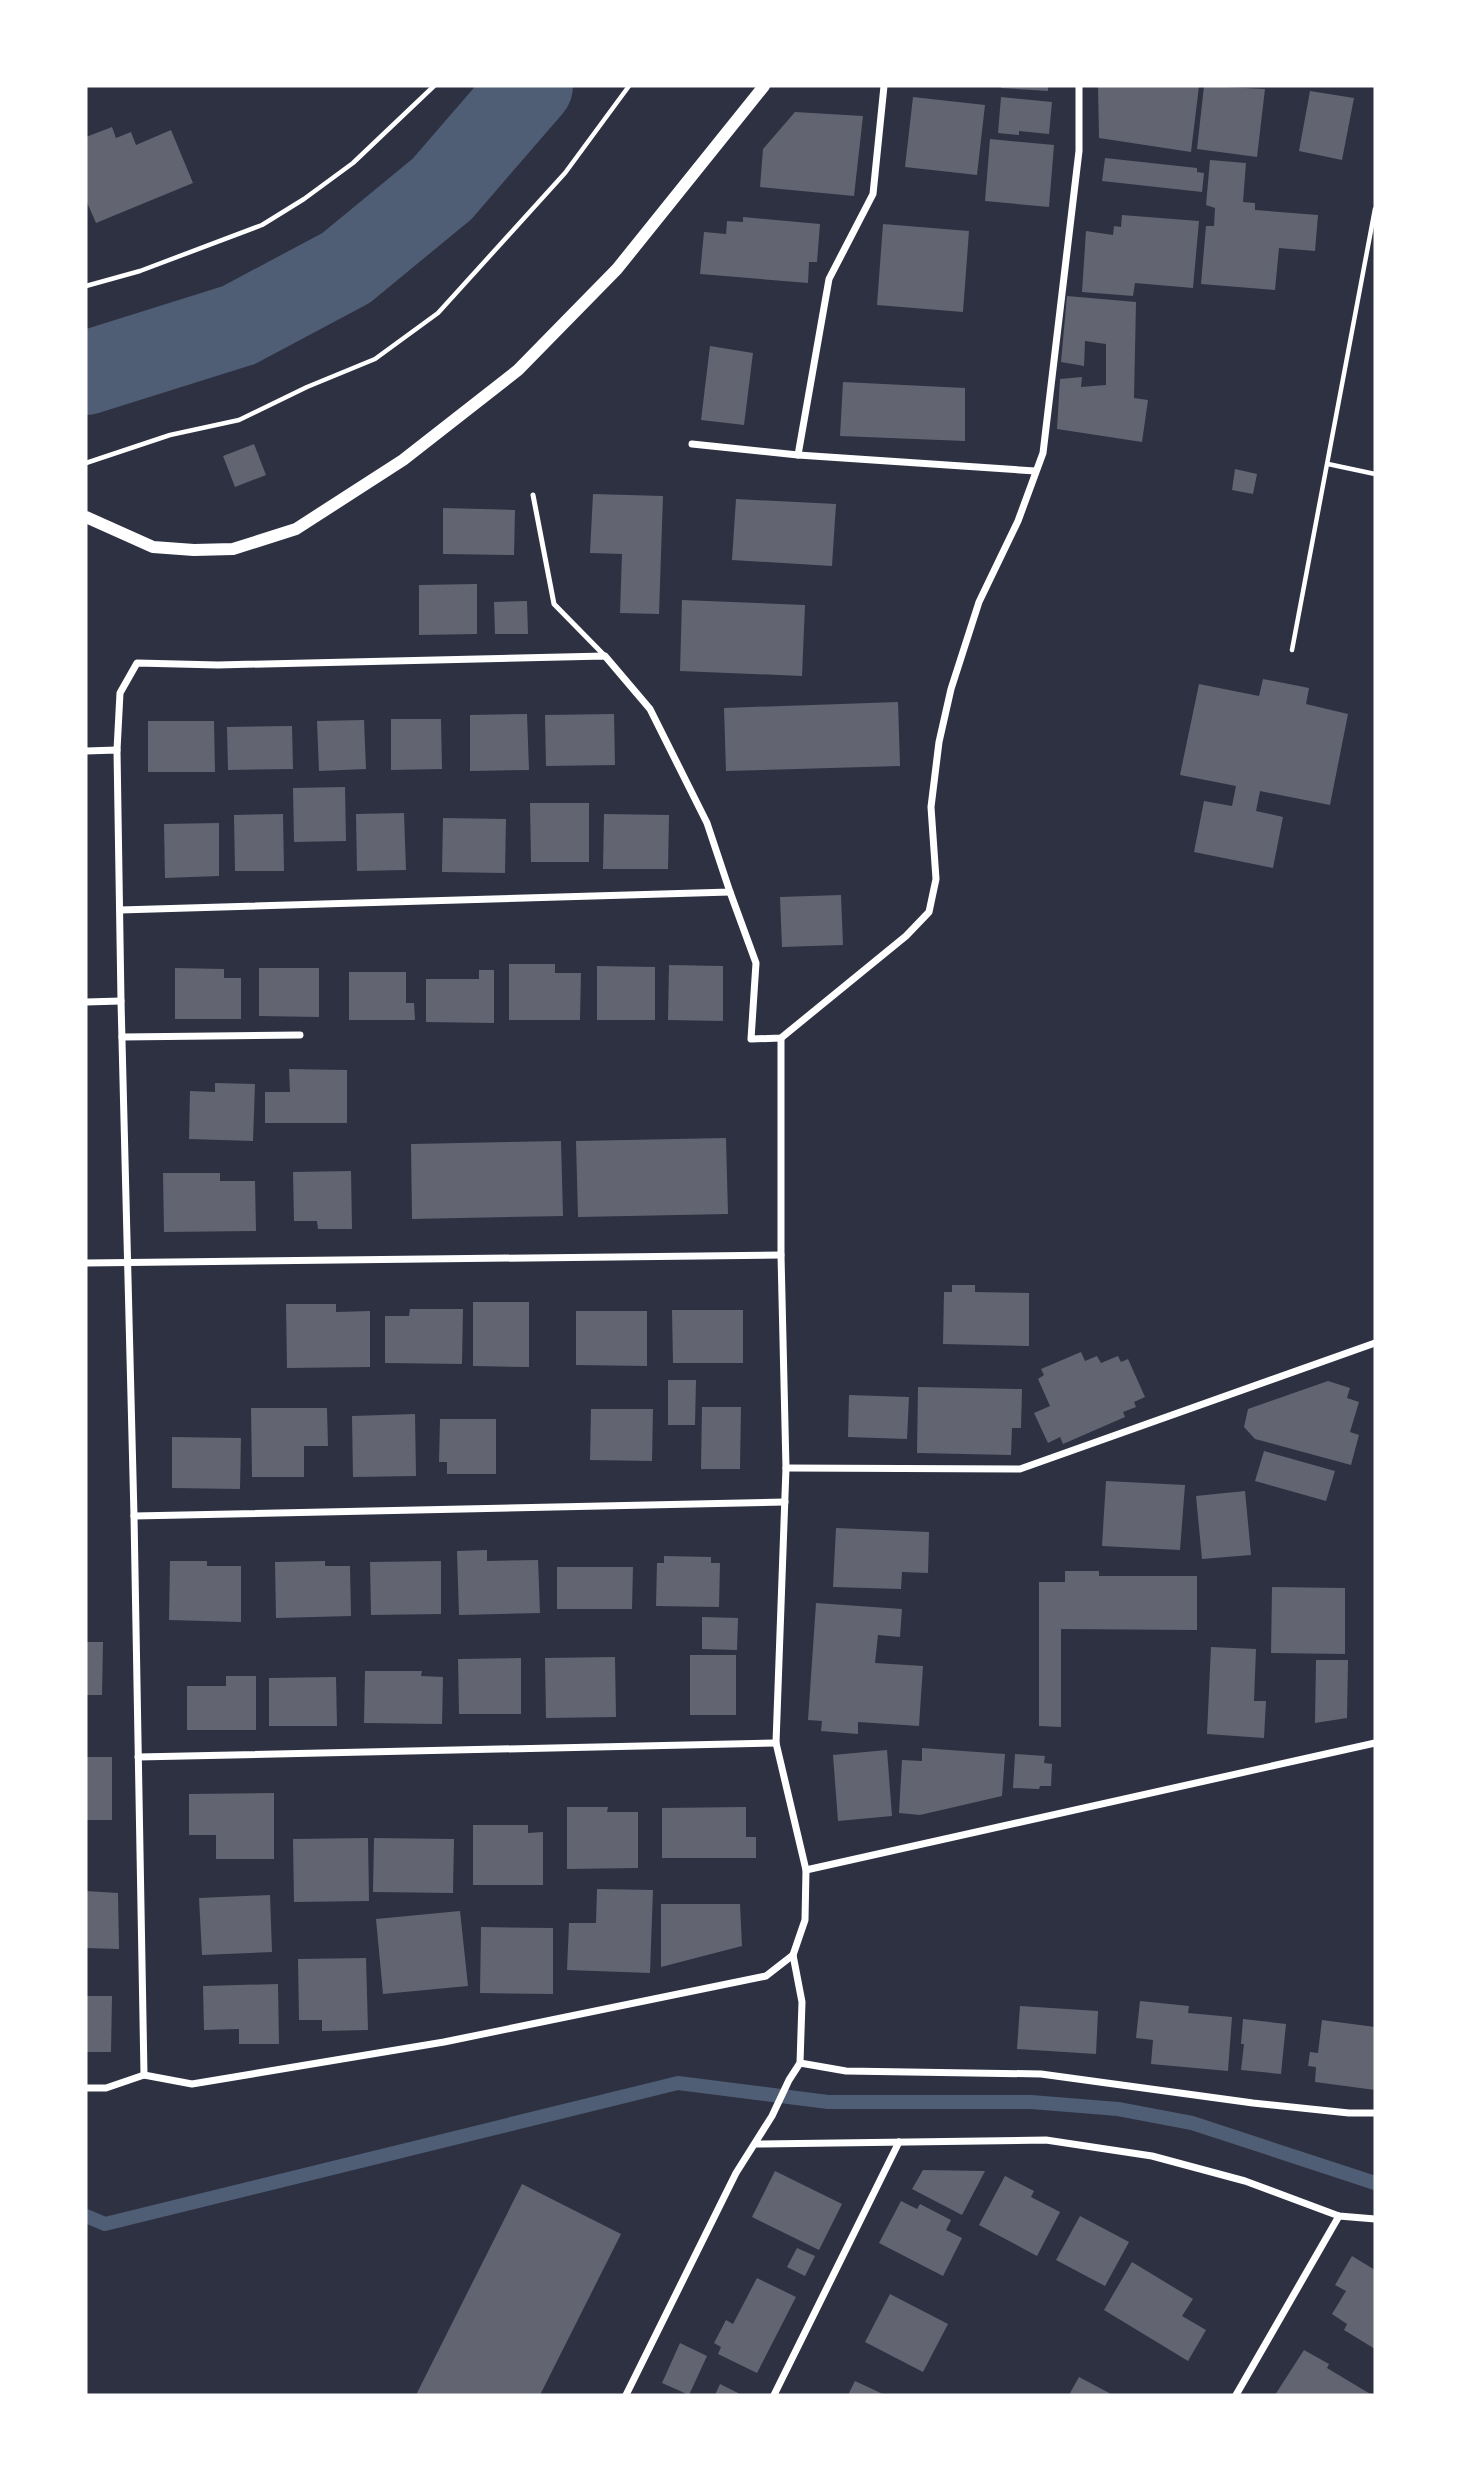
<svg xmlns="http://www.w3.org/2000/svg" width="1461" height="2481" font-family="Manrope,sans-serif">
<style>
.lines{fill:none;stroke-linecap:round;stroke-linejoin:round}
.stream{stroke:#4f5d75;stroke-width:14}
.river{stroke:#4f5d75;stroke-width:84}
.building{fill:#626471}
.path{stroke:#fff;stroke-width:4.5}
.service{stroke:#fff;stroke-width:5}
.minor{stroke:#fff;stroke-width:7}
.tertiary{stroke:#fff;stroke-width:12}
</style>
<rect width="100%" height="100%" fill="#2d3142"/>
<g class="lines">
<!-- stream -->
<path class="stream" d="M86,2216L105,2224L678,2083L828,2102H1031L1118,2109L1192,2123L1375,2183"/>
<!-- river -->
<path class="river" d="M86,373L239,325L346,268L442,189L531,86"/>
</g>
<!-- building -->
<g class="building">
<path d="M1001,86H1048V91L1001,88Z"/>
<path d="M1098,86H1199L1191,152L1099,138Z"/>
<path d="M1204,86L1265,89L1257,157L1197,149Z"/>
<path d="M1310,91L1354,98L1342,160L1299,151Z"/>
<path d="M913,97L985,105L977,175L905,167Z"/>
<path d="M1001,97L1052,102L1049,134L1019,131V135L998,133Z"/>
<path d="M795,112L863,116L854,196L760,187L763,149Z"/>
<path d="M112,127L116,138L131,132L136,145L171,130L193,183L96,223L86,200V137Z"/>
<path d="M990,139L1054,145L1049,207L985,201Z"/>
<path d="M1105,158L1197,168V172L1204,173L1202,192L1102,181Z"/>
<path d="M1210,160L1246,163L1243,202L1255,203V210L1318,215L1315,251L1279,248L1275,290L1201,284L1206,226H1214L1215,208L1206,205Z"/>
<path d="M1122,215L1199,221L1193,288L1135,283L1133,296L1082,292L1086,231L1113,235L1114,226L1121,227Z"/>
<path d="M743,217L820,224L817,262H809L808,283L700,274L704,232L726,234L727,221L743,222Z"/>
<path d="M883,224L969,231L963,312L877,305Z"/>
<path d="M1067,296L1136,302L1134,398L1148,400L1142,442L1057,429L1060,379L1082,377L1081,387L1106,385V344L1085,341L1084,366L1061,362Z"/>
<path d="M710,346L753,353L744,425L701,420Z"/>
<path d="M843,382L965,388V441L840,436Z"/>
<path d="M254,444L266,475L235,487L223,456Z"/>
<path d="M1235,469L1257,474L1253,494L1232,490Z"/>
<path d="M593,494L663,496L659,614L620,613L622,554L590,553Z"/>
<path d="M736,499L836,504L832,566L732,560Z"/>
<path d="M443,508L515,510L514,555L443,554Z"/>
<path d="M477,584V634L419,635V585Z"/>
<path d="M682,600L805,605L802,676L680,671Z"/>
<path d="M527,601L528,634H495L494,602Z"/>
<path d="M1263,679L1309,688L1306,704L1348,714L1330,805L1260,791L1256,811L1283,817L1273,868L1194,852L1204,801L1232,806L1236,786L1180,775L1199,684L1259,696Z"/>
<path d="M898,702L900,766L726,771L724,708Z"/>
<path d="M527,714L529,770L470,771V715Z"/>
<path d="M614,714L615,765L546,766L545,715Z"/>
<path d="M391,719H441L442,769L391,770Z"/>
<path d="M364,720L366,769L319,771L317,721Z"/>
<path d="M148,721H214L215,772H148Z"/>
<path d="M292,726L293,769L228,770L227,727Z"/>
<path d="M345,787L346,841L294,842L293,788Z"/>
<path d="M530,803H589V862H531Z"/>
<path d="M404,813L406,870L357,871L356,814Z"/>
<path d="M283,814L284,871H235L234,815Z"/>
<path d="M604,814L669,815L668,869H603Z"/>
<path d="M443,818L506,819L505,873L442,872Z"/>
<path d="M219,823V876L165,878L164,824Z"/>
<path d="M841,895L843,945L782,947L780,897Z"/>
<path d="M509,964H555V973H581L580,1020H509Z"/>
<path d="M669,965L723,966V1021L668,1020Z"/>
<path d="M597,966L655,967V1020H597Z"/>
<path d="M175,968L224,969V978H241V1019H175Z"/>
<path d="M259,968H319V1017L259,1016Z"/>
<path d="M479,970H494V1023L426,1022V979H479Z"/>
<path d="M349,972H406V1003H414L415,1020H349Z"/>
<path d="M289,1069L347,1070V1123H265V1092H290Z"/>
<path d="M215,1083L255,1084L253,1141L189,1139L190,1091L215,1092Z"/>
<path d="M726,1138L728,1214L578,1217L576,1141Z"/>
<path d="M561,1141L563,1216L412,1219L411,1144Z"/>
<path d="M351,1171L352,1229H318L317,1221H294L293,1172Z"/>
<path d="M163,1173H220V1181H255L256,1231L164,1232Z"/>
<path d="M952,1285H975V1292L1029,1293V1346L943,1344L944,1292H952Z"/>
<path d="M473,1302H529V1367L473,1366Z"/>
<path d="M286,1304H336V1312L370,1311V1367L287,1368Z"/>
<path d="M410,1309H463L462,1364L385,1363V1316H409Z"/>
<path d="M672,1310H743V1363H673Z"/>
<path d="M576,1311H647V1366L576,1365Z"/>
<path d="M1081,1352L1085,1361L1097,1356L1101,1363L1118,1356L1121,1362L1128,1359L1145,1397L1134,1402L1136,1407L1123,1412L1125,1417L1063,1444L1060,1437L1048,1443L1034,1413L1050,1406L1038,1379L1044,1375L1041,1369Z"/>
<path d="M668,1380H696L695,1425H668Z"/>
<path d="M1328,1381L1350,1388L1347,1398L1359,1402L1350,1432L1359,1435L1351,1465L1255,1439L1244,1427L1248,1409Z"/>
<path d="M918,1387L1022,1389L1021,1428H1012L1011,1455L917,1453Z"/>
<path d="M849,1395L909,1397L907,1439L848,1437Z"/>
<path d="M702,1407H741L740,1469H701Z"/>
<path d="M251,1408H327L328,1446H304V1477H252Z"/>
<path d="M591,1409H653L652,1461L590,1460Z"/>
<path d="M415,1414L416,1476L353,1477L352,1416Z"/>
<path d="M440,1419H496V1474H447V1462H439Z"/>
<path d="M172,1437L241,1438L240,1489L172,1488Z"/>
<path d="M1264,1451L1335,1471L1326,1501L1255,1481Z"/>
<path d="M1106,1481L1185,1485L1180,1550L1102,1546Z"/>
<path d="M1245,1491L1251,1555L1202,1559L1196,1496Z"/>
<path d="M836,1528L929,1532L928,1573L902,1572L901,1589L833,1587Z"/>
<path d="M487,1550V1561L538,1560L540,1613L459,1615L457,1551Z"/>
<path d="M664,1556L711,1557V1563H720L719,1607L656,1606L657,1563H664Z"/>
<path d="M170,1561H207V1566H241V1622L169,1620Z"/>
<path d="M325,1561V1566H350L351,1616L276,1618L275,1562Z"/>
<path d="M441,1561V1614L371,1615L370,1562Z"/>
<path d="M557,1567H633L632,1609H557Z"/>
<path d="M1065,1571H1099V1576H1197V1630L1061,1629V1727L1039,1726V1582H1065Z"/>
<path d="M1272,1587L1345,1588V1654L1271,1653Z"/>
<path d="M816,1603L902,1609L900,1637L878,1635L875,1663L923,1666L919,1726L858,1722V1734L821,1731L822,1721L808,1720Z"/>
<path d="M702,1617L738,1618L737,1650L702,1649Z"/>
<path d="M86,1642H103L102,1695H86Z"/>
<path d="M1211,1647L1256,1649L1254,1701H1266L1264,1738L1207,1734Z"/>
<rect x="690" y="1655" width="46" height="60"/>
<path d="M615,1657L616,1717L546,1718L545,1658Z"/>
<path d="M521,1658V1714H459L458,1659Z"/>
<path d="M1316,1660H1348L1347,1718L1315,1723Z"/>
<path d="M365,1671H422L421,1676L443,1677L442,1724L364,1723Z"/>
<path d="M226,1676H256V1730H187V1686H226Z"/>
<path d="M336,1677L337,1726H269V1678Z"/>
<path d="M922,1748L1005,1754L1002,1796L920,1815L899,1813L902,1760L922,1761Z"/>
<path d="M887,1750L892,1816L838,1821L833,1755Z"/>
<path d="M1015,1754L1045,1756L1044,1763L1052,1764L1051,1786H1040L1039,1789L1013,1788Z"/>
<rect x="86" y="1757" width="26" height="63"/>
<path d="M274,1793V1859H216V1835H189V1794Z"/>
<path d="M567,1807H608L607,1812H638V1868L567,1869Z"/>
<path d="M746,1807V1837H756V1858H662V1808Z"/>
<path d="M473,1825H528V1833L543,1832V1885H473Z"/>
<path d="M368,1838L369,1901L294,1902L293,1839Z"/>
<path d="M374,1838L454,1839L453,1893L373,1892Z"/>
<path d="M597,1889L653,1890L650,1973L567,1970L569,1923H596Z"/>
<path d="M86,1891L118,1893L119,1949L86,1948Z"/>
<path d="M270,1895L272,1952L202,1955L199,1898Z"/>
<path d="M661,1904H740L742,1946L661,1967Z"/>
<path d="M460,1911L468,1986L383,1994L376,1919Z"/>
<path d="M481,1927L553,1928V1994L480,1993Z"/>
<path d="M366,1958L368,2030L322,2031V2020H299L298,1959Z"/>
<path d="M278,1984L279,2044H239V2029L204,2030L203,1986Z"/>
<path d="M86,1996H112L111,2052H86Z"/>
<path d="M1140,2001L1189,2006L1188,2013L1232,2017L1228,2071L1151,2064L1153,2040L1136,2038Z"/>
<path d="M1020,2006L1098,2011L1096,2054L1017,2049Z"/>
<path d="M1243,2019L1286,2024L1281,2074L1241,2070L1244,2044H1241Z"/>
<path d="M1322,2020L1375,2027V2090L1315,2082L1316,2067L1308,2066L1310,2052L1318,2053Z"/>
<path d="M923,2170L985,2171L962,2215L912,2189Z"/>
<path d="M775,2171L842,2204L819,2250L752,2217Z"/>
<path d="M1005,2176L1034,2191L1031,2197L1060,2212L1037,2256L979,2225Z"/>
<path d="M522,2184L621,2234L540,2395H416Z"/>
<path d="M901,2201L917,2209L920,2204L951,2220L946,2230L962,2238L943,2276L879,2243Z"/>
<path d="M1080,2216L1129,2242L1105,2286L1056,2260Z"/>
<path d="M797,2248L815,2256L805,2276L787,2267Z"/>
<path d="M1352,2256L1375,2270V2349L1344,2330L1347,2324L1332,2314L1346,2291L1335,2285Z"/>
<path d="M1132,2262L1193,2299L1182,2316L1206,2330L1188,2361L1104,2310Z"/>
<path d="M757,2278L796,2297L757,2373L718,2354L721,2347L714,2343L726,2320L733,2324Z"/>
<path d="M890,2294L948,2324L923,2372L865,2342Z"/>
<path d="M680,2343L707,2356L689,2395L662,2383Z"/>
<path d="M1304,2350L1329,2364L1327,2368L1372,2395H1275Z"/>
<path d="M1079,2377L1113,2395H1069Z"/>
<path d="M855,2381L885,2395H848Z"/>
<path d="M720,2384L742,2395H715Z"/>
</g>
<g class="lines">
<!-- path -->
<g class="path">
<path d="M86,286L140,271L262,225L304,199L353,163L434,86"/>
<path d="M86,463L170,435L239,420L307,387L375,359L438,313L565,173L629,86"/>
<path d="M1328,464L1375,474"/>
<path d="M1292,650L1375,209"/>
</g>
<!-- service -->
<path class="service" d="M533,495L554,604L605,656"/>
<!-- minor -->
<g class="minor">
<path d="M692,444L798,455L1035,471"/>
<path d="M798,455L829,279L873,194L884,86"/>
<path d="M117,750L120,693L137,663L218,665L605,656L650,709L707,823L730,892L120,910"/>
<path d="M86,751L117,750L121,1001L134,1516L144,2075"/>
<path d="M730,892L756,963L751,1039L781,1038L906,936L929,912L936,879L931,807L939,742L951,689L979,602L1018,521L1043,453L1079,151V86"/>
<path d="M86,1002L121,1001"/>
<path d="M122,1037L300,1035"/>
<path d="M86,1263L781,1255"/>
<path d="M786,1468L1020,1469L1375,1343"/>
<path d="M134,1516L785,1502"/>
<path d="M138,1757L776,1743"/>
<path d="M806,1870L1375,1743"/>
<path d="M800,2063L846,2071L1041,2074L1253,2103L1349,2113H1375"/>
<path d="M86,2088H106L144,2075L192,2084L444,2042L766,1976L793,1955"/>
<path d="M755,2144L1046,2140L1152,2156L1245,2181L1339,2216L1375,2219"/>
<path d="M626,2395L736,2173L772,2116L789,2080L800,2063L802,2002L793,1955L805,1920L806,1870L776,1743L786,1468L781,1255V1038"/>
<path d="M774,2395L899,2142"/>
<path d="M1236,2395L1339,2216"/>
</g>
<!-- tertiary -->
<path class="tertiary" d="M86,517L153,547L194,550L233,549L296,529L403,460L518,370L617,269L764,86"/>
</g>
<!-- border -->
<rect width="1461" height="2481" fill="none" stroke="#ffffff" stroke-width="175"/>
</svg>
